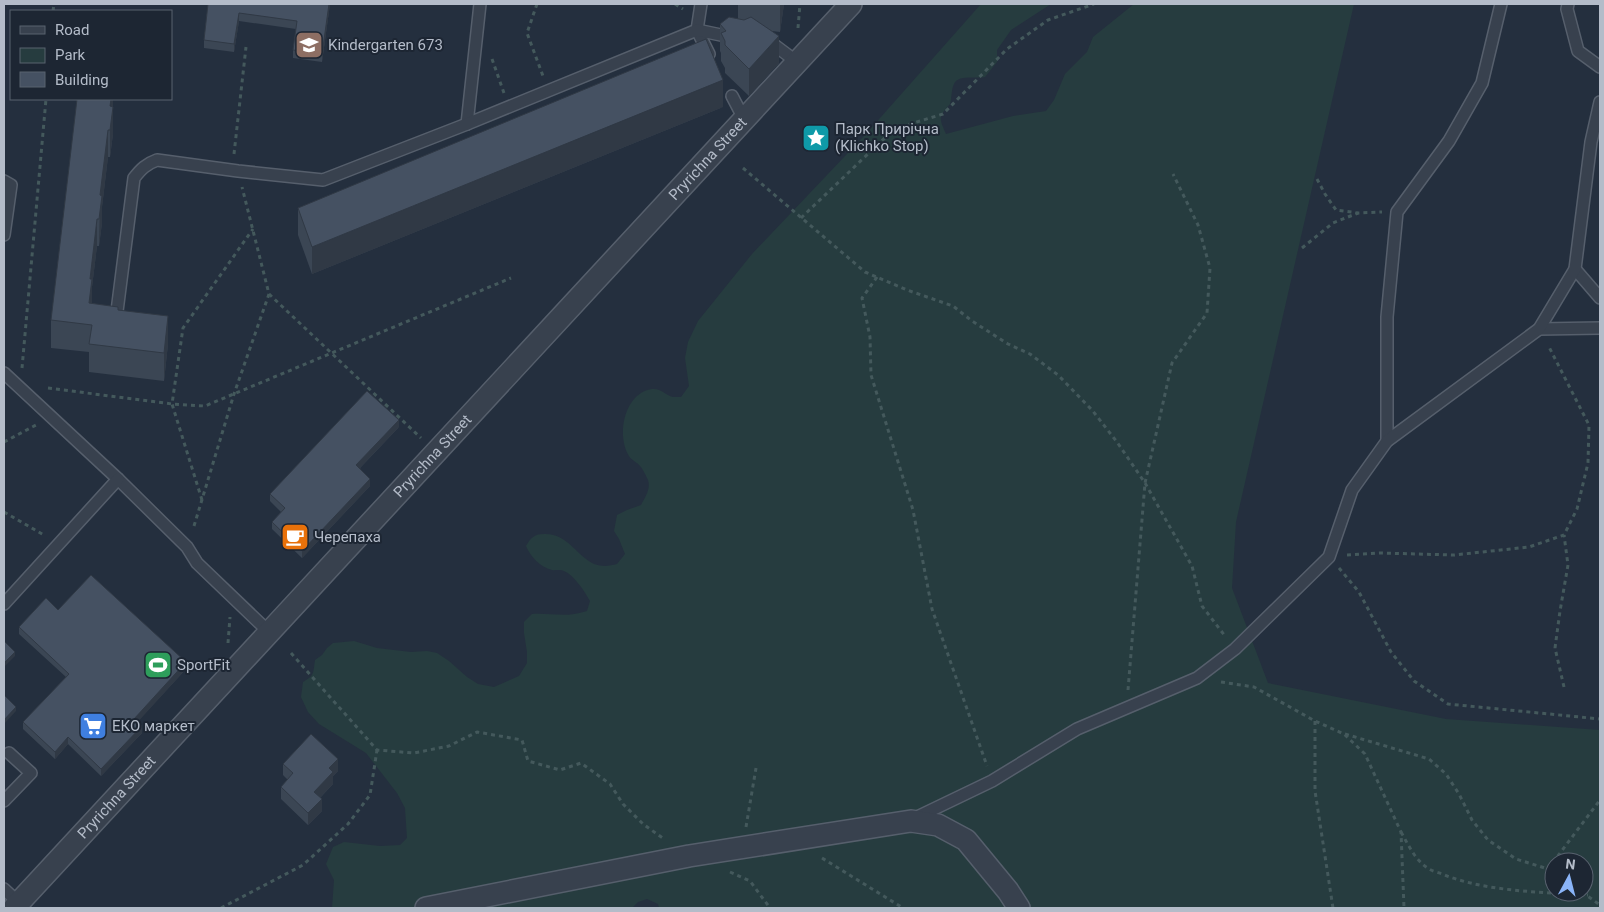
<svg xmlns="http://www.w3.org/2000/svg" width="1604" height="912" font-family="Roboto,sans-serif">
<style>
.green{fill:#263c3f;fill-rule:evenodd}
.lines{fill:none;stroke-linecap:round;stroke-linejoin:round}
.lane-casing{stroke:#565f6c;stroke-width:14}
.street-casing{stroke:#565f6c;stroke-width:24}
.path{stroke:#44595c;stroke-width:3;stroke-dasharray:4 4;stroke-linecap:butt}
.lane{stroke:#38414e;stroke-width:11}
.street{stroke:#38414e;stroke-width:21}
.wall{fill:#3b4654}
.shaded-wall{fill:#303945}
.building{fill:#455162;stroke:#303945}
.labels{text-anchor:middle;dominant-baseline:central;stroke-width:4;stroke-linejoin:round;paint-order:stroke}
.poi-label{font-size:15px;fill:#b4bcc9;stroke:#1d2633;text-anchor:start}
.street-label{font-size:15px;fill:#b4bcc9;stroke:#1d2633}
</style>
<rect width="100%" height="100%" fill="#242f3e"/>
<!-- green -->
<path class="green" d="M981,4H1051L1011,30L997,50V62L985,77C977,79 958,74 954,84C951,90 952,98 950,104C938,117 939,118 946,134L1013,116L1046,111L1054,100L1065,74L1087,52L1093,37L1134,4H1354L1236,522L1232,588L1268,683L1446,719L1600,730V908H659L658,904L647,899L638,902L632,908H332L334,880L326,864L333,847L344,842L380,846L400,845L407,838L405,808L397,793L366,753L319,724L308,712L301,697L303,682C315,675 313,673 315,660L322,655L327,648L333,643L354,641L377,648L411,652L427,651L437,653L449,661L467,677L478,684L494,687L519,676L527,663V652L524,633V622L532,614C553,613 566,618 587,611L590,601C585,592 574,575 564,571C560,569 555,571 552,570C540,567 530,556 526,546C531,537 535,534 544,534C567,533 576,555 594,564C602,567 610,566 617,564L625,554L619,539L614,531L617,515L627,510L641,505C645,497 651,489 648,480C646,476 643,469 640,466C637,462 631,460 629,456C616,436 624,393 652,389C661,388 665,395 673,397C676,397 678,397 681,397L689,386L685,358L688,342L698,321L752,254L865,135ZM1554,862H1584V892H1554Z"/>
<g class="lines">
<defs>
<g id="lane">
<path d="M701,4L697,30L709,54"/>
<path d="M1568,4L1567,9L1578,51L1600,67"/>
<path d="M773,44L797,62"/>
<path d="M732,96L744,119"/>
<path d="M467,124L480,4"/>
<path d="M4,181L11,185L4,235"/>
<path d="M1575,269L1600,298"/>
<path d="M116,319L134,178C141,169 146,164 157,160L238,171L323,180L467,124L697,30L735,38"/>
<path d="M1539,329L1600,328"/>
<path d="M4,373L118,479L187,547L197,563L269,632"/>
<path d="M1387,441V317L1397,212L1449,141L1482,83L1501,4"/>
<path d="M4,604L118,479"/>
<path d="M4,801L31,773L9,753"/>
<path d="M913,819L992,781L1077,729L1197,678L1235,649L1329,557L1352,490L1387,441L1539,329L1575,269L1591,142L1600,102"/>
<path d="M4,889L19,903"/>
</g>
<g id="street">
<path id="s1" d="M14,908L851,4"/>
<path d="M426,908L689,856L911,821L938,825L966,840L1008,891L1019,908"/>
</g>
</defs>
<!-- lane casing -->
<use href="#lane" class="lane-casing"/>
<!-- street casing -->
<use href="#street" class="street-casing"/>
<!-- path -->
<g class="path">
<path d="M537,4L527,33L543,76"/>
<path d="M675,4L683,9"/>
<path d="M53,11L54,4"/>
<path d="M798,28L800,4"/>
<path d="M492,59L504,93"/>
<path d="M234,154L246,47"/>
<path d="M743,168L865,272L907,290L953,306L972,321L1008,344L1030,354L1058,375L1092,410L1117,442L1145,483L1192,566L1202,606L1225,636"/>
<path d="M1317,179L1325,194L1336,210L1358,213L1382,212"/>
<path d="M801,218L894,129L943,114L1007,49L1048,20L1094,4"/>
<path d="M1302,248L1333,223L1358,213"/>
<path d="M877,277L862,298L870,337L871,375L913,510L932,609L987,766"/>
<path d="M269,294L421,438"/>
<path d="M22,368L46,99"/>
<path d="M48,388L172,404L205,406L511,278"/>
<path d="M4,442L36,425"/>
<path d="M202,500L172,404L183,328L253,229"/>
<path d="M4,512L44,535"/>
<path d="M194,526L234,394L269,294L242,187"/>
<path d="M1347,555L1380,553L1454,555L1529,547L1564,535L1577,509L1588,463L1589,425L1548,345"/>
<path d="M1339,568L1359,592L1391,652L1414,681L1448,704L1600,719"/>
<path d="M228,643L230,617"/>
<path d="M291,653L377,750L414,753L449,746L477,732L522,740L528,761L560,770L581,763L610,784L623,804L643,824L664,839"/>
<path d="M1221,682L1254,687L1315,721L1344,734L1365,754L1401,832L1404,908"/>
<path d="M1564,687L1555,648L1560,611L1568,565L1564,535"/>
<path d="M1128,690L1145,483L1172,363L1207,313L1210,268L1198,225L1173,174"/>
<path d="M1315,721V791L1333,908"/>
<path d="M1345,734L1429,759L1446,774L1459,794L1472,820L1488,840L1516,859L1548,869L1554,874"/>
<path d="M746,827L756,768"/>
<path d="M1401,832C1409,846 1415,860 1429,869C1434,872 1441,873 1447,876C1491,892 1541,892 1588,895"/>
<path d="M822,858L903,908"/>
<path d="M1548,869L1600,800"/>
<path d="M730,872L750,881L770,908"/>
<path d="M1582,892L1600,905"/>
<path d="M221,908L303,865L348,824L370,795L377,750"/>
</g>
<!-- lane -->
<use href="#lane" class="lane"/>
<!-- street -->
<use href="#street" class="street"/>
</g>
<!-- wall -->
<g class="wall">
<path d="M208,4H330L322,62L293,58V50L296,29L239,21L234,52L204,48V40Z"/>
<path d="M738,4H784L780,32L772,31L779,63L749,96L725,73V68L721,61V53L720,51V24L738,19Z"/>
<path d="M113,99V134L110,157H108L102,207V223L99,246H97L92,287V303L118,310L168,344L164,381L89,372V352L51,348V320Z"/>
<path d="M723,107L312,274L298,235V208Z"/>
<path d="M399,427L360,468L370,486L302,558L272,529V522L281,512L270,501V494Z"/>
<path d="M58,610L186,669L137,722L142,733L101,776L68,744L55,759L23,729V722L66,677L19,634V627Z"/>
<path d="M283,764L338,771L333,776V784L320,798L322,811L308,825L281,799V787L288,780L283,775Z"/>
</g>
<!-- shaded-wall -->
<g class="shaded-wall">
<path d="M329,4H330L322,62V54Z"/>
<path d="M780,4H784L780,32Z"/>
<path d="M239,13V21L234,52V44Z"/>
<path d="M779,36V63L749,96V69Z"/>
<path d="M723,80V107L312,274V247Z"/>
<path d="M111,99H113V134L110,157V130Z"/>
<path d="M108,130V157L102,207V223L99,246L100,195Z"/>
<path d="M97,219V246L92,287V307L89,325L90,279Z"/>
<path d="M168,316V344L164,381V353Z"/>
<path d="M399,420V427L356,472V465Z"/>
<path d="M370,479V486L302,558V551Z"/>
<path d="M15,652V656L4,667V663Z"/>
<path d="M186,662V669L134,726V719Z"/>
<path d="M16,707V711L4,724V720Z"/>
<path d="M142,726V733L101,776V769Z"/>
<path d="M68,737V744L55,759V752Z"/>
<path d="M338,759V771L333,776V784L314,804V792L329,768Z"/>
<path d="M322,799V811L308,825V813Z"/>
</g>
<!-- building -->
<g class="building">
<path d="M208,4H329L322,54L293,50L297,21L239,13L234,44L204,40Z"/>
<path d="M729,17L744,20L751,17L779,36L749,69L725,45V41L721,33L726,31L720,24Z"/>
<path d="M706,39L723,80L312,247L298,208Z"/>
<path d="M77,99H111L110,106L113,107L110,130H108L100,195L102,196L99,219H97L90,279H92L89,303L118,307V310L168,316L164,353L89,344L92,325L51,320Z"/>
<path d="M367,391L399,420L356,465L370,479L302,551L272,522L285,508L270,494Z"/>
<path d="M91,575L186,662L134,719L142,726L101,769L68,737L55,752L23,722L69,674L19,627L46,598L58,610Z"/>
<path d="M4,641L15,652L4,663Z"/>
<path d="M4,695L16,707L4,720Z"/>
<path d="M311,734L338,759L329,768L333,772L314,792L322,799L308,813L281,787L293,773L283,764Z"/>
</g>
<!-- icons -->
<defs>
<symbol id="school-square" viewBox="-11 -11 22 22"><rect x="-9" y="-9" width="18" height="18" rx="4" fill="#8d6e63" stroke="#1d2633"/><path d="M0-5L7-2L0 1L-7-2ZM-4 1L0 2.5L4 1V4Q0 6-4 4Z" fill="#fff"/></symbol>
<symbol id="sight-square" viewBox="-11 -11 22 22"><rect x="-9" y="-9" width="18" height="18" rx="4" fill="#0f9aa8" stroke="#1d2633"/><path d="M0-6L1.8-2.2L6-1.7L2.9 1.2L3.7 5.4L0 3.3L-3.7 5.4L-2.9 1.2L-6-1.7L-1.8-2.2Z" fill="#fff"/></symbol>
<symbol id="cafe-square" viewBox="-11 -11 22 22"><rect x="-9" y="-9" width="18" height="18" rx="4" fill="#e8710a" stroke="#1d2633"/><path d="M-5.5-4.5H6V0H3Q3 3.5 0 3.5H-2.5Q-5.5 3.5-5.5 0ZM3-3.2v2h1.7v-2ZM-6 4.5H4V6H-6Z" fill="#fff"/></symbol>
<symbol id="stadium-square" viewBox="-11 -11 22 22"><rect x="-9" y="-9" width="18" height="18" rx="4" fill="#2e9e5b" stroke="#1d2633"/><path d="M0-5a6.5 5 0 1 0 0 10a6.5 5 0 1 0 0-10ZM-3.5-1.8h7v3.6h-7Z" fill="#fff"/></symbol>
<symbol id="supermarket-square" viewBox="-11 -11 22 22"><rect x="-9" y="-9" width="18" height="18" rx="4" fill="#3f7fe0" stroke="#1d2633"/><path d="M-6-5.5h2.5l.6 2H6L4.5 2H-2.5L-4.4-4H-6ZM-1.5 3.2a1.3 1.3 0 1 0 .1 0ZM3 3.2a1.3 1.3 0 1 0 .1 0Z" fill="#fff"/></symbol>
</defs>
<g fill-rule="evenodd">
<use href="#school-square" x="293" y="29" width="32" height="32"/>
<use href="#sight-square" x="800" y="122" width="32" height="32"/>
<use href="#cafe-square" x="279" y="521" width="32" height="32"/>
<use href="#stadium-square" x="142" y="649" width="32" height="32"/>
<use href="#supermarket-square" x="77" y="710" width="32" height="32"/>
</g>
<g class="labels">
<!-- poi labels -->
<g class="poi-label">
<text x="328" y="45">Kindergarten 673</text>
<text x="835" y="129">Парк Прирічна<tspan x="835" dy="17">(Klichko Stop)</tspan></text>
<text x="314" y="537">Черепаха</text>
<text x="177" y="665">SportFit</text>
<text x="112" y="726">ЕКО маркет</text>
</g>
<!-- street labels -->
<g class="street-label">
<text stroke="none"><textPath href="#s1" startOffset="1021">Pryrichna Street</textPath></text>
<text stroke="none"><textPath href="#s1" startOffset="616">Pryrichna Street</textPath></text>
<text stroke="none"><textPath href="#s1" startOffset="151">Pryrichna Street</textPath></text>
</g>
</g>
<!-- border -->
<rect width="1604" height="912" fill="none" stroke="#b4bcc9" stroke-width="10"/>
<!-- legend -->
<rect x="10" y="10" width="162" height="90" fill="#1d2633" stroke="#59626f"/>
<rect x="20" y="26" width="25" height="8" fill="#38414e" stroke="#59626f"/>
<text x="55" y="35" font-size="15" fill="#b4bcc9">Road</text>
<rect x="20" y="48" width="25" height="15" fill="#263c3f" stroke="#59626f"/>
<text x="55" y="60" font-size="15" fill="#b4bcc9">Park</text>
<rect x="20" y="72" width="25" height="15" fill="#455162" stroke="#59626f"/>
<text x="55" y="85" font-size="15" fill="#b4bcc9">Building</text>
<!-- north arrow -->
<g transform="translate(1569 877) rotate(7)"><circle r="24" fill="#1d2633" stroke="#59626f"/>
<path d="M0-4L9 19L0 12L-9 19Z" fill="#8ab4f8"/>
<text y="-8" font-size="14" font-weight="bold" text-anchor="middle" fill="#b4bcc9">N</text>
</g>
</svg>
